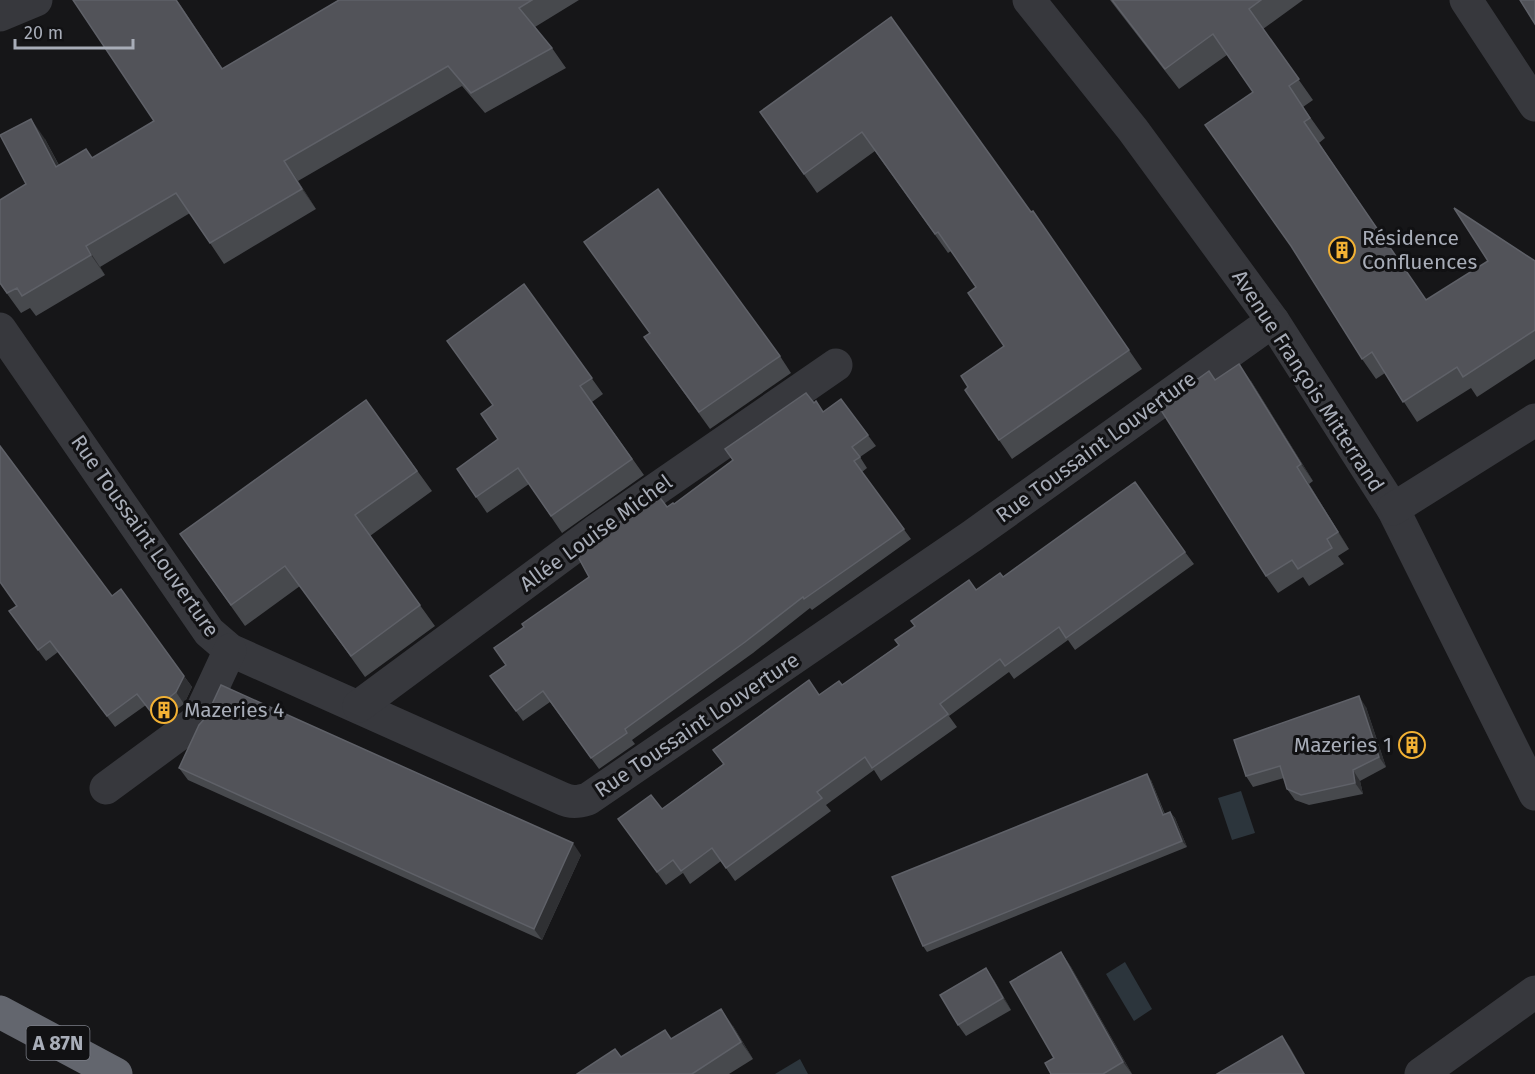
<svg xmlns="http://www.w3.org/2000/svg" width="1535" height="1074" font-family="'Fira Sans',sans-serif">
<style>
.water{fill:#2c353c}
.lines{fill:none;stroke-linecap:round;stroke-linejoin:round}
.minor{stroke:#37383d;stroke-width:33}
.highway{stroke:#63666e;stroke-width:33}
.wall{fill:#47494d}
.shaded-wall{fill:#2f3033}
.building{fill:#525359;stroke:#5f6168;stroke-width:1.5}
.labels{text-anchor:middle;dominant-baseline:central;stroke-width:6;stroke-linejoin:round;paint-order:stroke}
.shield{fill:#111113;stroke:#7b7e86;stroke-width:1.5}
.shield-label{font-size:20px;font-weight:bold;fill:#a8adb8}
.poi-label{font-size:21px;fill:#a8adb8;stroke:#111113;text-anchor:start}
.street-label{font-size:21px;fill:#a8adb8;stroke:#111113}
</style>
<rect width="100%" height="100%" fill="#161618"/>
<!-- water -->
<g class="water">
<path d="M1241,791L1255,833L1232,840L1218,798Z"/>
<path d="M1125,962L1152,1009L1134,1021L1106,974Z"/>
<path d="M800,1059L808,1074H775Z"/>
</g>
<g class="lines">
<!-- minor -->
<g class="minor">
<path d="M1029,0L1133,130L1273,321L1393,509L1535,794"/>
<path d="M1466,0L1535,105"/>
<path d="M0,15L36,0"/>
<path d="M0,329L209,632L230,650L561,798C571,803 578,802 588,799L972,536L1273,321"/>
<path d="M1393,509L1535,420"/>
<path d="M359,706L597,530L836,365"/>
<path d="M106,788L197,721L230,650"/>
<path d="M1421,1074L1535,992"/>
</g>
<!-- highway -->
<path class="highway" d="M0,1012L116,1074"/>
</g>
<!-- wall -->
<g class="wall">
<path d="M177,0L223,69L339,0H579L535,27L552,48L566,68L485,113L462,86L298,181L316,209L224,264L190,213L100,267L105,275L36,316L30,308L21,313L0,284L26,184L45,139L59,165L86,149L92,158L154,121Z"/>
<path d="M1110,0H1303L1263,29L1313,100L1303,107L1325,138L1319,143L1426,300L1535,261V359L1477,397L1471,388L1417,422L1385,373L1376,379L1362,359L1253,92L1227,55L1179,89Z"/>
<path d="M891,17L1031,212L1033,211L1142,369L1012,459L965,390L1004,346L976,287L951,251L948,253L875,151L817,193L760,112Z"/>
<path d="M524,284L603,394L592,402L644,475L562,533L529,484L487,513L457,469L498,439L493,405Z"/>
<path d="M644,337L780,356L791,373L710,429Z"/>
<path d="M1215,379L1251,381L1313,481L1309,484L1349,549L1338,556L1344,564L1309,586L1303,577L1278,593L1266,576Z"/>
<path d="M841,399L876,446L860,457L867,468L862,472L911,539L812,610L810,608L753,653L632,740L635,744L599,769L550,702L523,721L490,676L506,665L524,627L589,577L667,507L674,504L814,403L823,412Z"/>
<path d="M366,400L432,491L370,536L435,626L365,677L300,586L245,626L180,534Z"/>
<path d="M1185,552L1194,564L1075,650L1068,640L1014,679L1009,672L949,716L957,727L881,781L874,770L826,805L831,811L735,881L721,861L690,884L683,873L666,885L618,819L662,809L723,764L713,750L819,695L842,685L976,590L1003,577Z"/>
<path d="M112,596L184,676L192,687L184,704L159,723L146,705L115,727L58,652L46,661L9,611L17,606Z"/>
<path d="M1366,707L1386,767L1360,781L1363,794L1309,805L1295,800L1287,789L1284,778L1253,787L1246,776Z"/>
<path d="M179,768L581,855L542,940L188,780Z"/>
<path d="M1151,780L1165,814L1170,812L1175,818L1187,847L927,952L923,946Z"/>
<path d="M1061,952L1071,967L1132,1074H1051L1054,1058Z"/>
<path d="M994,980L1011,1010L966,1036L958,1025Z"/>
<path d="M733,1026L753,1059L729,1074H577L621,1057L665,1030L671,1039Z"/>
</g>
<!-- shaded-wall -->
<g class="shaded-wall">
<path d="M31,119L45,139L70,187L56,167Z"/>
<path d="M284,161L298,181L316,209L302,189Z"/>
<path d="M86,246L100,267L105,275L91,255Z"/>
<path d="M1239,364L1251,381L1313,481L1301,464Z"/>
<path d="M1297,467L1309,484L1349,549L1338,532Z"/>
<path d="M184,676L192,687L184,704L176,692Z"/>
<path d="M1359,696L1366,707L1386,767L1379,757Z"/>
<path d="M1353,770L1360,781L1363,794L1355,783Z"/>
<path d="M1147,774L1151,780L1167,821L1163,815Z"/>
<path d="M1170,812L1175,818L1187,847L1182,841Z"/>
<path d="M573,843L581,855L542,940L534,929Z"/>
<path d="M1061,952L1071,967L1132,1074L1123,1062Z"/>
<path d="M986,968L994,980L1011,1010L1003,998Z"/>
<path d="M721,1009L733,1026L753,1059L741,1042Z"/>
<path d="M1282,1036L1290,1047L1305,1074H1304Z"/>
</g>
<!-- building -->
<g class="building">
<path d="M73,0H176L222,69L339,0H532L519,8L552,48L471,93L448,66L284,161L302,189L210,243L176,193L86,246L91,255L22,296L17,288L7,293L0,283V200L26,184L0,135L31,119L56,167L86,149L92,158L154,121Z"/>
<path d="M1112,0H1261L1249,9L1299,79L1289,86L1310,118L1304,122L1426,300L1488,261L1454,208L1535,261V330L1463,377L1457,367L1403,402L1372,352L1362,359L1291,246L1205,125L1253,92L1213,34L1165,69Z"/>
<path d="M1520,0H1535V24Z"/>
<path d="M891,17L1031,212L1033,211L1129,350L999,440L965,390L968,387L961,376L1004,346L968,293L976,287L938,232L935,234L862,132L804,174L760,112Z"/>
<path d="M658,189L780,356L699,412L644,337L650,333L584,242Z"/>
<path d="M524,284L592,378L580,386L632,459L551,516L518,468L476,497L457,469L498,439L481,414L493,405L447,341Z"/>
<path d="M1239,364L1301,464L1297,467L1338,532L1327,539L1332,548L1298,569L1292,560L1266,576L1159,407L1209,371L1215,380Z"/>
<path d="M806,393L814,403L816,401L823,412L841,399L868,435L852,447L860,457L854,461L904,529L804,599L803,597L745,642L625,729L627,733L591,758L543,691L516,711L490,676L506,665L494,648L524,627L522,624L589,577L576,553L658,495L667,507L673,503L674,504L733,460L725,449Z"/>
<path d="M366,400L417,471L355,515L420,605L351,656L285,566L231,605L180,534Z"/>
<path d="M0,446L112,596L121,589L184,676L176,692L151,712L137,694L107,716L50,641L38,650L9,611L17,606L0,582Z"/>
<path d="M1135,482L1185,552L1066,638L1059,627L1005,666L1000,659L940,704L948,714L872,768L865,757L817,792L822,798L726,868L712,848L681,871L673,860L657,872L618,819L651,795L662,809L724,764L713,750L809,680L819,695L839,681L842,685L899,645L895,640L915,626L911,621L969,580L976,590L1000,573L1003,577Z"/>
<path d="M221,685L573,843L534,929L179,768L199,725L206,717Z"/>
<path d="M1359,696L1379,757L1353,770L1355,783L1301,795L1287,789L1280,766L1246,776L1234,740Z"/>
<path d="M1147,774L1163,815L1170,812L1182,841L923,946L892,877Z"/>
<path d="M1061,952L1123,1062L1103,1074H1051L1045,1063L1054,1058L1010,982Z"/>
<path d="M986,968L1003,998L958,1025L940,995Z"/>
<path d="M721,1009L741,1042L692,1074H577L615,1049L621,1057L665,1030L671,1039Z"/>
<path d="M1282,1036L1304,1074H1217Z"/>
</g>
<!-- icons -->
<defs>
<symbol id="building-ring" viewBox="-11 -11 22 22"><circle r="9.5" fill="#111113" stroke="#f2b134" stroke-width="1.5"/><path d="M-4-6H4V6H1V3H-1V6H-4ZM-2.5-4.3h1.7v1.8h-1.7ZM.8-4.3h1.7v1.8H.8ZM-2.5-1h1.7V.8h-1.7ZM.8-1h1.7V.8H.8Z" fill="#f2b134"/></symbol>
</defs>
<g fill-rule="evenodd">
<use href="#building-ring" x="1327" y="235" width="30" height="30"/>
<use href="#building-ring" x="149" y="695" width="30" height="30"/>
<use href="#building-ring" x="1397" y="730" width="30" height="30"/>
</g>
<g class="labels">
<!-- shield labels -->
<rect class="shield" x="26.5" y="1026" width="63" height="34" rx="4.5"/>
<g class="shield-label">
<text x="58" y="1043">A 87N</text>
</g>
<!-- poi labels -->
<g class="poi-label">
<text x="1362" y="238">Résidence<tspan x="1362" dy="24">Confluences</tspan></text>
<text x="184" y="710">Mazeries 4</text>
<text x="1392" y="745" text-anchor="end">Mazeries 1</text>
</g>
<!-- street labels -->
<g class="street-label">
<text transform="translate(1308 381) rotate(57)">Avenue François Mitterrand</text>
<text transform="translate(1096 447) rotate(-36)">Rue Toussaint Louverture</text>
<text transform="translate(596 533) rotate(-36)">Allée Louise Michel</text>
<text transform="translate(145 536) rotate(55)">Rue Toussaint Louverture</text>
<text transform="translate(697 725) rotate(-34)">Rue Toussaint Louverture</text>
</g>
</g>
<!-- scale -->
<path d="M15 39v9h118v-9" fill="none" stroke="#a8adb8" stroke-width="3"/>
<text x="24" y="39" font-size="18" fill="#a8adb8" stroke="#111113" stroke-width="4.5" paint-order="stroke">20 m</text>
</svg>
